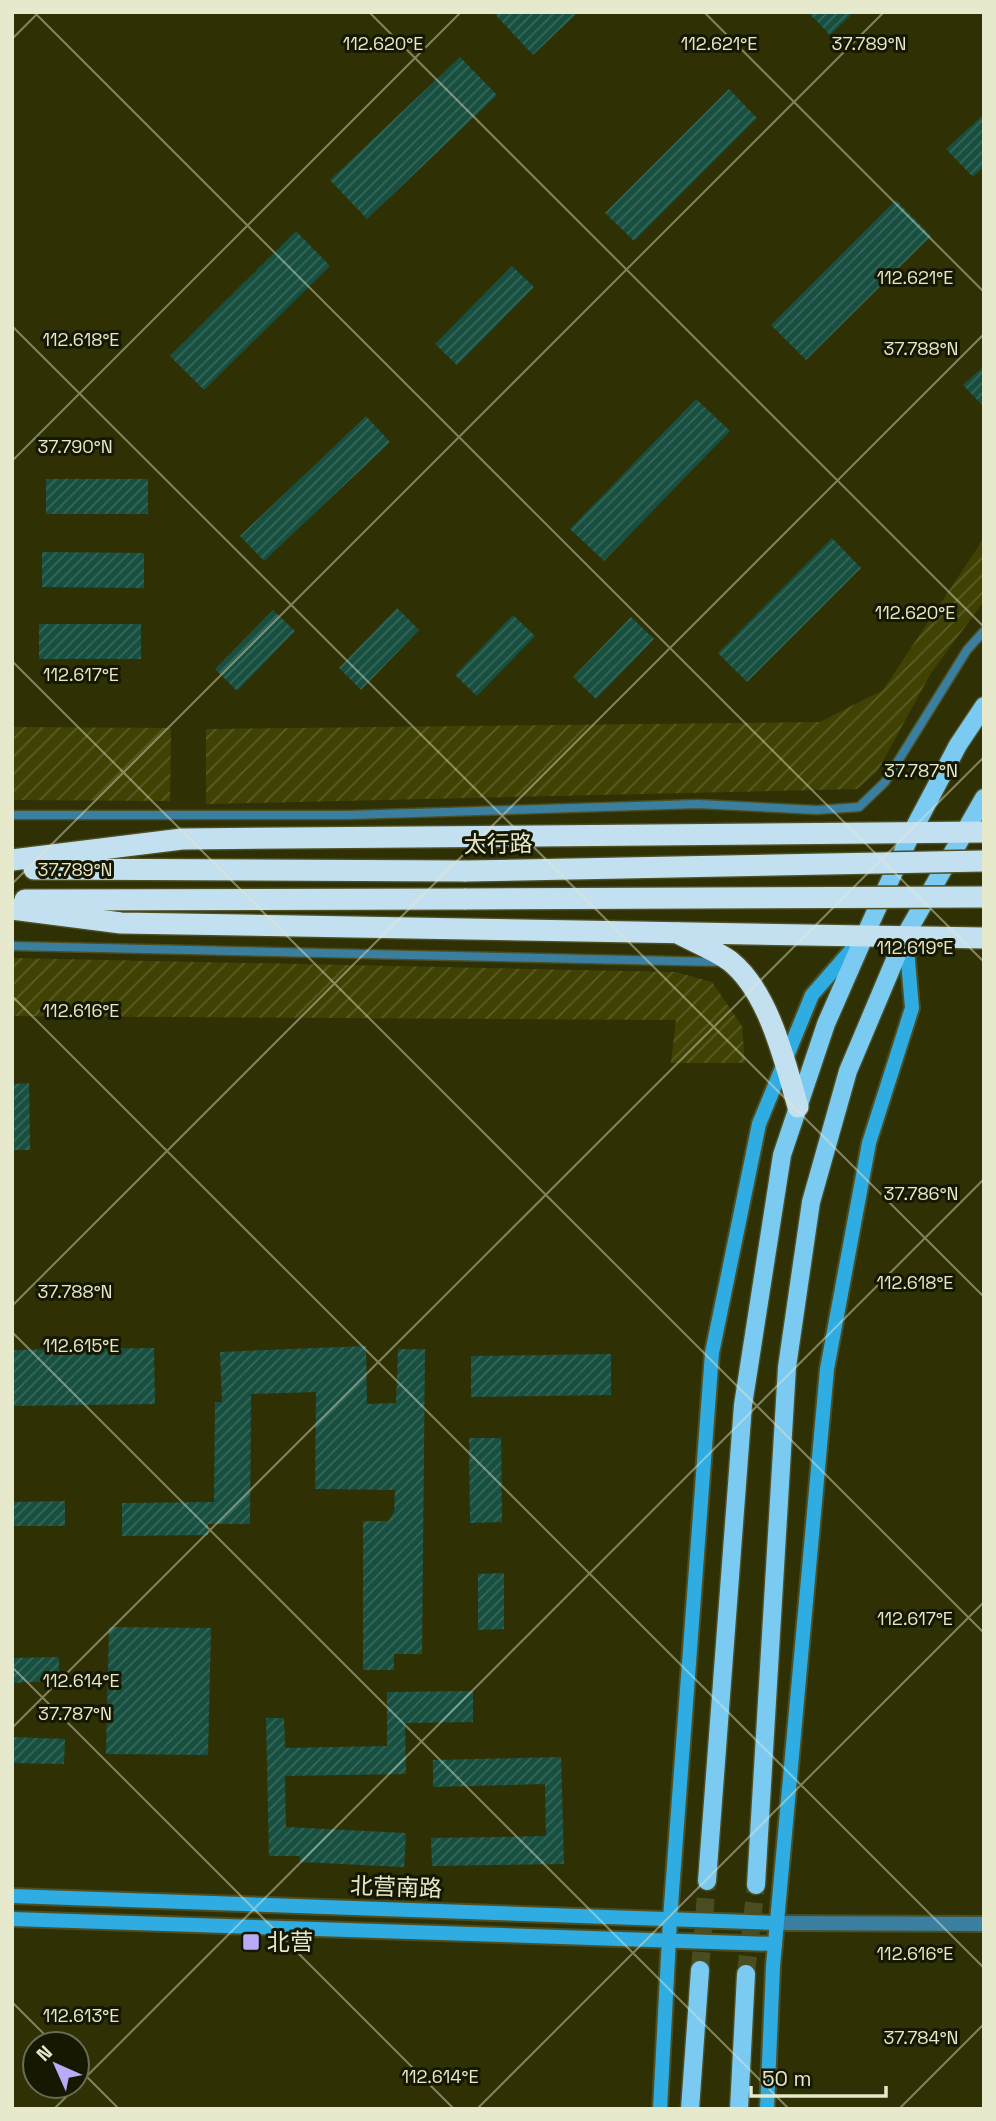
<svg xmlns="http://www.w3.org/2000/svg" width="996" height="2121" font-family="'Space Grotesk','Noto Sans SC',sans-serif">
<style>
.garden{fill:url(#garden-furrows)}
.building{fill:url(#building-hatch)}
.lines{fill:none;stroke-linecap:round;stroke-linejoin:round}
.primary-tunnel{stroke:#4a4d22;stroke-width:18;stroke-dasharray:18 9;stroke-linecap:butt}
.lane-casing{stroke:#4c4e24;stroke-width:11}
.street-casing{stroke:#4c4e24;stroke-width:18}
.secondary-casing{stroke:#4c4e24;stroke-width:18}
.primary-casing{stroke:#4c4e24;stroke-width:21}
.highway-casing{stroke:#4c4e24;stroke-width:24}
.lane{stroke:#3a7fa0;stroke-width:8}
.street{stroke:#3a7fa0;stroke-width:14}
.secondary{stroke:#2face1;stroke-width:14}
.primary{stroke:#7acaf2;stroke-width:18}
.highway{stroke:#c3e0f0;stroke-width:21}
.highway-bridge-casing{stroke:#4c4e24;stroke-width:24;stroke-linecap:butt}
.highway-bridge{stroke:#c3e0f0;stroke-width:21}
.ticks{fill:none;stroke:#e6e9cc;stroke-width:2;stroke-opacity:0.45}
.poi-dot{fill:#b9abf7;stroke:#171802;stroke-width:2.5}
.labels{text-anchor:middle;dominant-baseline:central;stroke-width:6;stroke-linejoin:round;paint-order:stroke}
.street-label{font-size:23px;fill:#e6e9cc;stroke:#171802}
.poi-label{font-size:23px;fill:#e6e9cc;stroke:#171802;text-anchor:start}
.ticks-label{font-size:18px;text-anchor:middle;fill:#e6e9cc;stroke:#171802;stroke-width:6;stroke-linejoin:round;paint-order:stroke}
</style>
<defs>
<pattern id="garden-furrows" width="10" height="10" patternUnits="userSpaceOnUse" patternTransform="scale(1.75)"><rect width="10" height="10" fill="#404203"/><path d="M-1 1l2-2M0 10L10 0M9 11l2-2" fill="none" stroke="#5c5d27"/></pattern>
<pattern id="building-hatch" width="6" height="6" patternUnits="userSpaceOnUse" patternTransform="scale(1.75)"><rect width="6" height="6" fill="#174f40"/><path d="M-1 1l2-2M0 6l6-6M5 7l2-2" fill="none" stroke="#39685a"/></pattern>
</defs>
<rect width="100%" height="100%" fill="#2f3104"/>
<!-- garden -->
<g class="garden">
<path d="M984,538V601L931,673L877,772L857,789L206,804V729L820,722L883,690Z"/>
<path d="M12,727L171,728L170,801L12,800Z"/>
<path d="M12,958L676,972L712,982L742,1026L745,1063H671L676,1020L12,1016Z"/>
</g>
<!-- building -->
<g class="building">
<path d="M493,12H578L533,55Z"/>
<path d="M808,12H854L830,35Z"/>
<path d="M460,57L497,95L367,219L330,180Z"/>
<path d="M729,89L757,118L634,241L605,213Z"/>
<path d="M984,114V167L973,177L946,149Z"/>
<path d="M896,200L931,236L806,360L771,325Z"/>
<path d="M296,231L330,266L204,390L170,356Z"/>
<path d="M512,266L534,287L457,365L435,344Z"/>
<path d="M984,366V407L963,385Z"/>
<path d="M696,399L730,431L604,561L570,529Z"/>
<path d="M366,416L390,442L264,561L240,536Z"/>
<rect x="46" y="479" width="102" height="35"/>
<path d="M832,538L861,568L747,682L718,653Z"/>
<path d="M42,552L144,553V588L42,587Z"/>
<path d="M397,608L419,630L361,690L339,668Z"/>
<path d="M273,610L295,631L237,691L215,669Z"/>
<path d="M513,615L535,636L477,696L455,675Z"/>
<path d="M631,617L654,639L596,699L573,677Z"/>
<rect x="39" y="624" width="102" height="35"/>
<path d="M29,1083L30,1150H12V1084Z"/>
<path d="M366,1346L367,1404L396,1403L398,1349H425L422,1654H394V1670H363V1521H388L394,1512L395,1490L315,1489L316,1392L251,1394L250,1524H208V1535L122,1536V1503L214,1502L215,1402H222L220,1352Z"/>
<path d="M154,1348L155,1404L12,1406V1350Z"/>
<path d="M611,1354V1395L471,1397V1356Z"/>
<path d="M469,1438H501L502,1522L470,1523Z"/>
<path d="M65,1501V1526H12V1502Z"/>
<path d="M504,1573V1629L478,1630V1574Z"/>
<path d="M109,1627L211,1628L208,1755L106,1754Z"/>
<path d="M59,1657V1681L12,1683V1658Z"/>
<path d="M473,1691V1722L405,1723L406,1774L285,1776L286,1827L406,1833L404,1867L300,1862V1856H269L266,1718H284L285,1748L387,1746V1692Z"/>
<path d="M12,1737L65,1739L64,1764L12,1763Z"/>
<path d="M561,1757L564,1864L432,1866L431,1838L546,1836L545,1784L433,1787V1760Z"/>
</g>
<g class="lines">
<!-- primary-tunnel -->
<g class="primary-tunnel">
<path d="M700,1970L707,1881"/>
<path d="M746,1974L756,1885"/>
</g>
<defs>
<g id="lane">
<path d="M12,815H349L698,804L817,810L859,807L885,782L967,650L984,631"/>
<path d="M12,946L720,962"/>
</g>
<path id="street" d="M777,1923L984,1924"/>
<g id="secondary">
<path d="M12,1896L777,1923"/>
<path d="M12,1919L775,1944"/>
<path d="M660,2109L670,1919L712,1353L759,1124L812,995L859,941"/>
<path d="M767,2109L773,1966L827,1369L869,1143L912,1008L906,937"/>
</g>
<g id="primary">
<path d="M707,1881L743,1405L782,1155L826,1024L865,935L912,832L958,745L984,706"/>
<path d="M756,1885L787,1367L811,1202L848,1071L905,936L984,798"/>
<path d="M690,2109L700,1970"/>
<path d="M739,2109L746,1974"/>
</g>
<g id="highway">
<path d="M12,860L182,839L984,832"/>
<path d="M34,869L466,871"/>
<path d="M25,900L466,899"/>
<path d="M12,909L121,923L984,938"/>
<path d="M678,933C694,942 715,950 730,961C769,992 785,1062 798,1107"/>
</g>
</defs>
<!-- lane casing -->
<use href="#lane" class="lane-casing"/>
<!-- street casing -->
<use href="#street" class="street-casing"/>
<!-- secondary casing -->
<use href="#secondary" class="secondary-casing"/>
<!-- primary casing -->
<use href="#primary" class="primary-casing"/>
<!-- highway casing -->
<use href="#highway" class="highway-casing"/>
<!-- lane -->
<use href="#lane" class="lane"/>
<!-- street -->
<use href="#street" class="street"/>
<!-- secondary -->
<use href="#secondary" class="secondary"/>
<!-- primary -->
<use href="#primary" class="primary"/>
<!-- highway -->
<use href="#highway" class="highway"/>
<defs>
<g id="highway-bridge">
<path d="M466,871L984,861"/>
<path d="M466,899L984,897"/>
</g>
</defs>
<!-- highway-bridge casing -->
<use href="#highway-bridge" class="highway-bridge-casing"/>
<!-- highway-bridge -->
<use href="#highway-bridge" class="highway-bridge"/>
</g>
<!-- ticks -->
<path class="ticks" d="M34,12L984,962M369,12L984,627M704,12L984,292M12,39L39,12M12,326L984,1297M12,461L461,12M12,661L984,1633M12,884L884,12M12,996L984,1968M12,1306L984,334M12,1332L789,2109M12,1667L454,2109M12,1728L984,757M12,2002L54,2044M77,2067L119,2109M54,2109L984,1179M477,2109L984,1602M899,2109L984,2024"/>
<!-- markers -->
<rect class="poi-dot" x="242" y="1933" width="18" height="18" rx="3.5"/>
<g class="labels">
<!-- street labels -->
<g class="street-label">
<text transform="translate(498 844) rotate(-1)">太行路</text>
<text transform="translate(396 1887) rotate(2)">北营南路</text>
</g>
<!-- poi labels -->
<g class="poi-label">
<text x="267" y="1942">北营</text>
</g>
</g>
<g class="ticks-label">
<text x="383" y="50">112.620°E</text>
<text x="719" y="50">112.621°E</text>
<text x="869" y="50">37.789°N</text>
<text x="915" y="284">112.621°E</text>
<text x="81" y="346">112.618°E</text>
<text x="921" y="355">37.788°N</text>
<text x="75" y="453">37.790°N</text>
<text x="915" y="619">112.620°E</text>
<text x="81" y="681">112.617°E</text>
<text x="921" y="777">37.787°N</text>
<text x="75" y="876">37.789°N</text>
<text x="915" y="954">112.619°E</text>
<text x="81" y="1017">112.616°E</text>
<text x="921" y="1200">37.786°N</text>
<text x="915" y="1289">112.618°E</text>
<text x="75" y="1298">37.788°N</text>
<text x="81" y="1352">112.615°E</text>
<text x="915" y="1625">112.617°E</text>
<text x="81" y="1687">112.614°E</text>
<text x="75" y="1720">37.787°N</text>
<text x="915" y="1960">112.616°E</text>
<text x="81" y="2022">112.613°E</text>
<text x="921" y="2044">37.784°N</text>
<text x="440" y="2083">112.614°E</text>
</g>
<!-- border -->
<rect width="996" height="2121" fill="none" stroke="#e6e9cc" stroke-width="28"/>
<!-- north arrow -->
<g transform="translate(56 2065) rotate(315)"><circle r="33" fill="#171802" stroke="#6a6c53" stroke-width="2"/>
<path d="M0-5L12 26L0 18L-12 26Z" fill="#b9abf7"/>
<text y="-10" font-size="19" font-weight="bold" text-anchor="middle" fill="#e6e9cc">N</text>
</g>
<!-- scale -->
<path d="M751 2086v10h135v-10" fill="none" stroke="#e6e9cc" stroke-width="3.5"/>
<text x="762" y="2086" font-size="21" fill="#e6e9cc" stroke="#171802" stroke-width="5" paint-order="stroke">50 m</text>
</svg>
